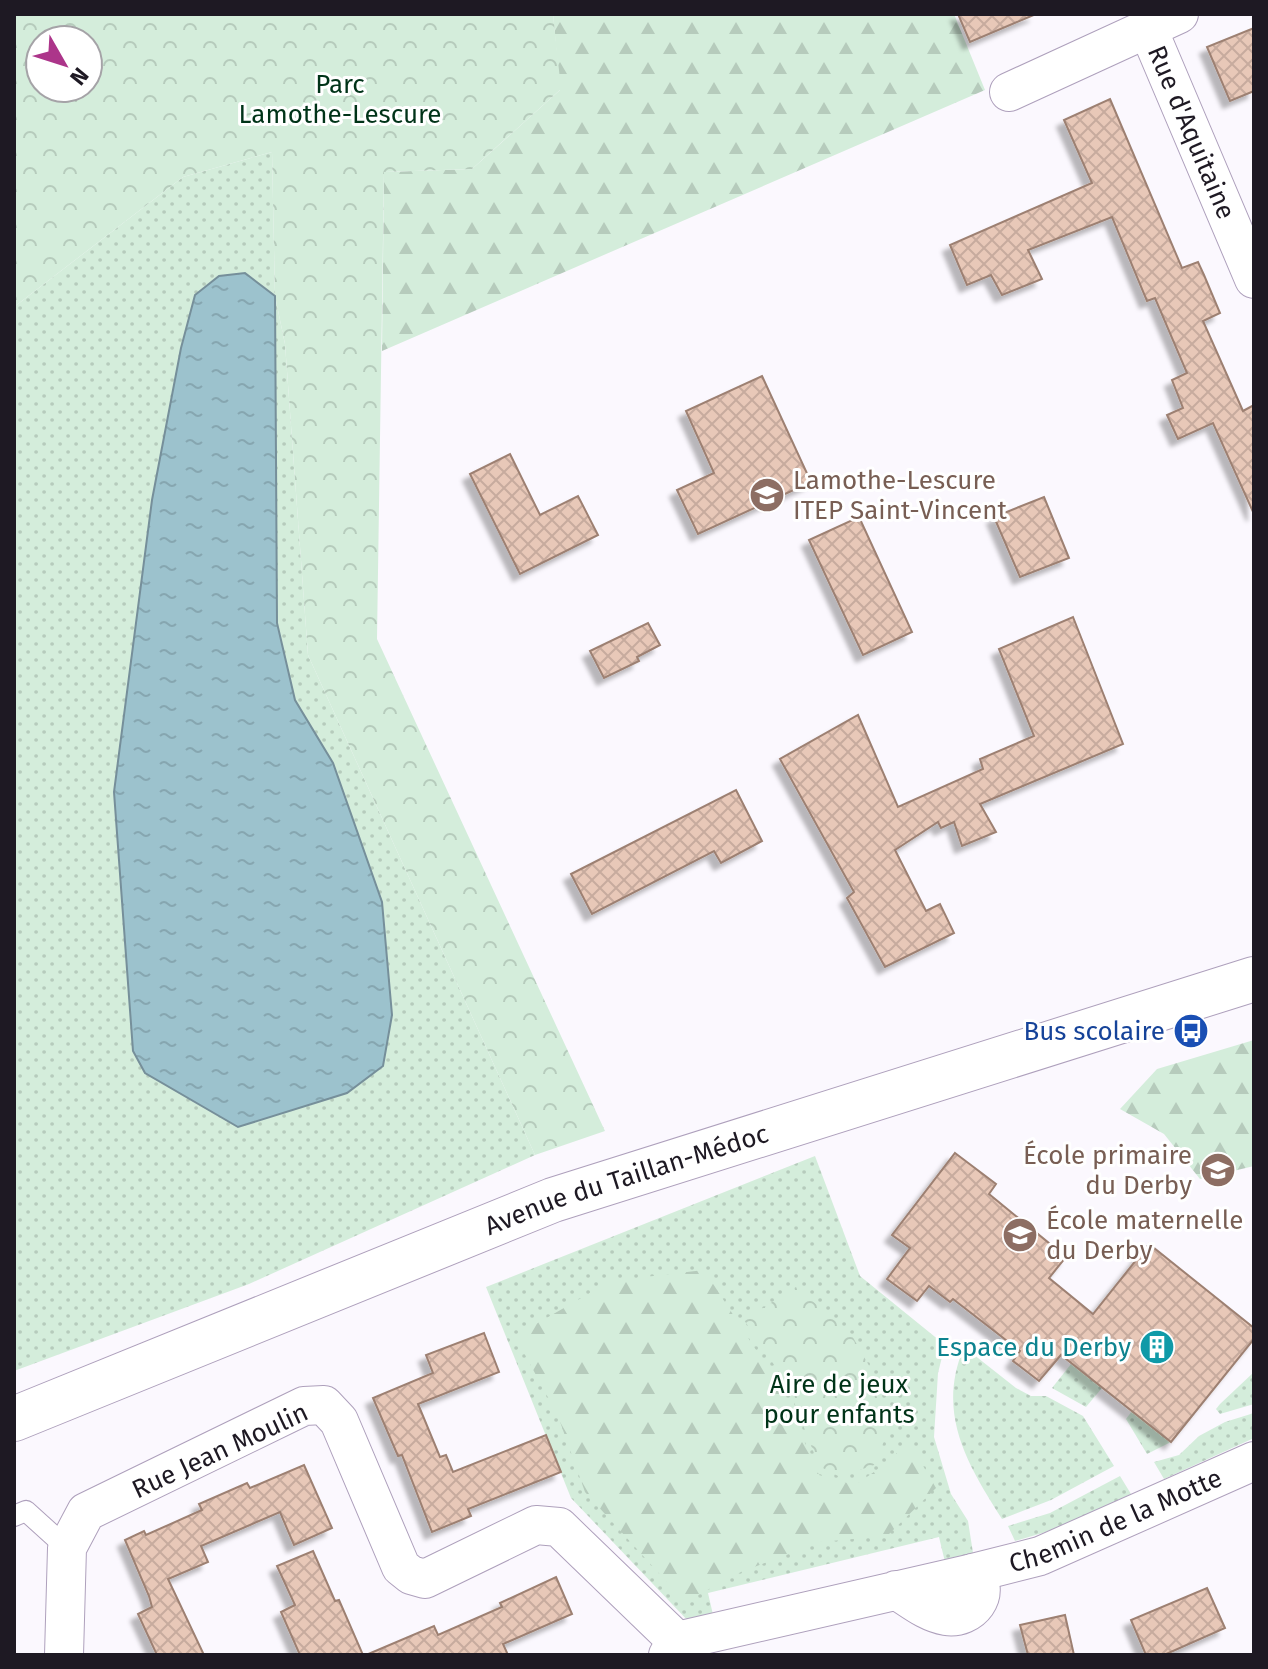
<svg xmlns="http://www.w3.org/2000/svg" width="1268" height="1669" font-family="'Fira Sans',sans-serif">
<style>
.grass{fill:url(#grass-dots)}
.forest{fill:url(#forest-firs)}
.park{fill:url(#park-crowns);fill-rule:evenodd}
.water{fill:url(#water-ripples);stroke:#768f9a;stroke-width:2}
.building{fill:url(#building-cross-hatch);stroke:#9d8072;stroke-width:2;filter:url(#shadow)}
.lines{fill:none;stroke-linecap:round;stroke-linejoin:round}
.lane-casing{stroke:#aea0bc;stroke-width:22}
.street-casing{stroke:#aea0bc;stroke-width:40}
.secondary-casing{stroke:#aea0bc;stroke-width:46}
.lane{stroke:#fff;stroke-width:20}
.street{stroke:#fff;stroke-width:38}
.secondary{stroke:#fff;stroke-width:44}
.labels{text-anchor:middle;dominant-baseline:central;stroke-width:6;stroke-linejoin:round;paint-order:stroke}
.park-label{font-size:26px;fill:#003318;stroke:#fff}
.street-label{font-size:26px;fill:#1e1923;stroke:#fff}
.education-label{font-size:26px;fill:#785e54;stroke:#fff;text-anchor:start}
.transit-label{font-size:26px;fill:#164399;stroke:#fff;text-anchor:end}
.culture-label{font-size:26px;fill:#0d838f;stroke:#fff;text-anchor:end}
</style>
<defs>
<pattern id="grass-dots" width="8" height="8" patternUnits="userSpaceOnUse" patternTransform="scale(2)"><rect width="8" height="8" fill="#d4eddb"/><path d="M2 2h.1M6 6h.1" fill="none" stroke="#b6cbbc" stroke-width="1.8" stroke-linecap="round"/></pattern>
<pattern id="forest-firs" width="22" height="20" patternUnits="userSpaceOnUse" patternTransform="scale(2)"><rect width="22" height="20" fill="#d4eddb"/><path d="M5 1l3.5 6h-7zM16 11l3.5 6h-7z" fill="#b6cbbc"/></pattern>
<pattern id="park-crowns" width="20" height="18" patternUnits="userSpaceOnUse" patternTransform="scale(2)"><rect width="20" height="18" fill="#d4eddb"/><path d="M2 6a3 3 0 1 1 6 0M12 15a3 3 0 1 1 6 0" fill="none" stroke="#b6cbbc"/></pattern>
<pattern id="water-ripples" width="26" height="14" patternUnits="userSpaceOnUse" patternTransform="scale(2)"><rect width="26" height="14" fill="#9cc2cd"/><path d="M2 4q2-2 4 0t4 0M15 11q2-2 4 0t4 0" fill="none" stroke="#86a6b0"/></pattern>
<pattern id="building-cross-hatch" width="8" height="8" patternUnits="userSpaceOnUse" patternTransform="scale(2)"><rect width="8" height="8" fill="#e8c8b8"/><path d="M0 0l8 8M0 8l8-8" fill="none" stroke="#c7ab9e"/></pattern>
<filter id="shadow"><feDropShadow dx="-7" dy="7" stdDeviation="2" flood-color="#0004"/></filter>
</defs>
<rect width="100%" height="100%" fill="#fbf8fe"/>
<!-- grass -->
<g class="grass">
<path d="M272,152L275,296L285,344L308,655L535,1155L249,1284L14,1371V307L183,177Z"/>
<path d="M815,1156L860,1276L945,1345L938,1373L934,1437L951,1494L968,1521L973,1553L945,1562L939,1537L708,1593L714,1619L691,1624L571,1498L486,1287Z"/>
<path d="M964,1347L1016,1388L1031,1396H1046L1083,1416L1114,1466L1051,1500L1002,1519C967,1464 936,1413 964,1347Z"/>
<path d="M1071,1364L1102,1388L1086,1407L1052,1388Z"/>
<path d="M1254,1372V1404L1220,1414L1216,1409L1220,1404Z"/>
<path d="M1132,1411L1171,1442L1147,1454L1126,1419Z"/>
<path d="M1254,1413V1438L1164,1479L1154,1462L1179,1455L1199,1436L1225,1422Z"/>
<path d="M1120,1476L1131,1494L1056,1529L1015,1541L1008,1526L1050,1513Z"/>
</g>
<!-- forest -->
<g class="forest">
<path d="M553,14H954L985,90L382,351L384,172L472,169L560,90Z"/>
<path d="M1254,1040V1166L1200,1179L1164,1134L1120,1109L1157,1069Z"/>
<path d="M704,1270L782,1390L819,1475L855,1485L890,1461L908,1440L936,1488L887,1536L820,1542L741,1572L685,1602L585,1492L558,1416L515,1336L611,1281Z"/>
</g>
<!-- park -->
<g class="park">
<path d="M14,14H553L561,89L472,169L384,172L377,639L605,1131L535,1155L308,655L285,344L275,296L272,152L183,177L14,307ZM40,40H88V88H40Z"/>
<path d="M796,1287L851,1334L880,1385L887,1434L874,1465L840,1477L819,1466L787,1384L744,1320Z"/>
</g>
<!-- water -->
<path class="water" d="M245,273L275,296L277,623L295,700L333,763L382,902L392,1015L383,1066L347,1093L238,1127L145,1073L133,1051L114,792L152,500L181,348L195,295L219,276Z"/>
<!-- building -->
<g class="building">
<path d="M958,14H1036L970,42Z"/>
<path d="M1254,28V91L1230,101L1207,47Z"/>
<path d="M1110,99L1182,268L1198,262L1204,275L1220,313L1203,321L1243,411L1254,405V514L1213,423L1178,439L1167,415L1183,408L1172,380L1187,373L1155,298L1147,301L1112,217L1028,250L1042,279L1002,295L991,275L967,285L950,245L1092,183L1064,120Z"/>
<path d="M762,376L811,482L698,534L677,490L714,473L686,411Z"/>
<path d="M510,454L540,515L578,496L598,535L520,574L470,474Z"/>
<path d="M1044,497L1069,558L1020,577L994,517Z"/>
<path d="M859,517L912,632L863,655L809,540Z"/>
<path d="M1073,617L1123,744L980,804L996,832L962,846L954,822L941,828L938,822L895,850L926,911L940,904L954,933L885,967L847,898L854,892L780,759L858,715L898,807L983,769L980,759L1034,736L999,649Z"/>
<path d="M648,623L660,645L637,657L639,661L604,678L590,651Z"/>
<path d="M736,790L762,841L721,863L714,851L592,914L571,874Z"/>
<path d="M955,1153L996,1184L989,1194L1066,1257L1049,1278L1093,1314L1149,1244L1254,1328V1339L1171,1442L1061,1355L1039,1381L1013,1361L1020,1351L953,1299L950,1302L929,1286L917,1301L887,1279L910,1248L892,1235Z"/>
<path d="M484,1333L499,1372L418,1404L440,1457L446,1455L453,1472L546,1435L561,1472L468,1509L471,1516L432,1532L402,1455L398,1456L373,1398L433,1373L426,1355Z"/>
<path d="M304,1465L332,1528L294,1545L280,1512L201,1546L208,1562L168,1579L204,1655H157L138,1614L152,1607L149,1596L125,1540L144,1531L146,1535L202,1510L199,1504L247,1483L250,1488Z"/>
<path d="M313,1551L335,1601L339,1600L363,1655H300L281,1612L295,1605L277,1566Z"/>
<path d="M556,1577L572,1614L503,1644L508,1655H366L434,1626L438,1635L502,1607L500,1603Z"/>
<path d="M1207,1588L1225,1628L1164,1655H1146L1131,1620Z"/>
<path d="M1065,1615L1074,1655H1028L1020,1625Z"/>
</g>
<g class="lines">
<defs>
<path id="lane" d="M14,1516L26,1511L67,1548"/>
<g id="street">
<path id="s1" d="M1148,29L1254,279"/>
<path d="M1009,92L1179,14"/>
<path id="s2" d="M973,1573L1040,1556L1254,1461"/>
<path d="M64,1655L67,1548L86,1512L304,1406L324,1405L339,1421L401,1567L411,1575L425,1579L536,1525L559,1527L677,1641"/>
<path d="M668,1655L677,1641L973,1573C993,1593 971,1620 946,1616C927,1613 911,1599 896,1590"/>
</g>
<g id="secondary">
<path id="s3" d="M14,1419L553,1200L1254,979"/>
</g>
</defs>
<!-- lane casing -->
<use href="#lane" class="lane-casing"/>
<!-- street casing -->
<use href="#street" class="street-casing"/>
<!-- secondary casing -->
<use href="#secondary" class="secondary-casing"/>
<!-- lane -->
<use href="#lane" class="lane"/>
<!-- street -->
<use href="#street" class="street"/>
<!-- secondary -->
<use href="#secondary" class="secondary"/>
</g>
<!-- icons -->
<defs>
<symbol id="school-disc" viewBox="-11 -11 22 22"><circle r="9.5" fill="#8d6e63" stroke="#fff"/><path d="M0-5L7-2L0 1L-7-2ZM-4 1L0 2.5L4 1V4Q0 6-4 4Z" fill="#fff"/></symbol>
<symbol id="bus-disc" viewBox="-11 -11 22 22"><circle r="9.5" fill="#1a4fb4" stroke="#fff"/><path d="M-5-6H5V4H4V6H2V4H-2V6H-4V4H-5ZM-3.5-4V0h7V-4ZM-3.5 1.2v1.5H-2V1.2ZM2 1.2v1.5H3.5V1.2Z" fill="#fff"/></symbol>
<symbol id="building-disc" viewBox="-11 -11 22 22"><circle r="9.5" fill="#0f9aa8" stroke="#fff"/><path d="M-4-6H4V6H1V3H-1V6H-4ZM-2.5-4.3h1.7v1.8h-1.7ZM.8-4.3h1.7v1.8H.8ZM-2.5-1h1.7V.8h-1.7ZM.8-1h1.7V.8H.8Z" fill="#fff"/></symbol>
</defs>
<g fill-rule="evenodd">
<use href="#school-disc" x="747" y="475" width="40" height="40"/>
<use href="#bus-disc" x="1171" y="1011" width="40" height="40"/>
<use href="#school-disc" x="1198" y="1150" width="40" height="40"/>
<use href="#school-disc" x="1000" y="1215" width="40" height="40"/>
<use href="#building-disc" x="1137" y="1327" width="40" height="40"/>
</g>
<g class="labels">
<!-- park labels -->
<g class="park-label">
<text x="340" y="84">Parc<tspan x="340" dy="30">Lamothe-Lescure</tspan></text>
<text x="839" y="1384">Aire de jeux<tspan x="839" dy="30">pour enfants</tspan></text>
</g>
<!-- street labels -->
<g class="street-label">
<text stroke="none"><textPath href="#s1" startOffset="112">Rue d'Aquitaine</textPath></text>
<text stroke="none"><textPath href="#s3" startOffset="658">Avenue du Taillan-Médoc</textPath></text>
<text transform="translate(220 1451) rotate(-25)">Rue Jean Moulin</text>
<text stroke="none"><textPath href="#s2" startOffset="152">Chemin de la Motte</textPath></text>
</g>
<!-- education labels -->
<g class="education-label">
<text x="793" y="480">Lamothe-Lescure<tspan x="793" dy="30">ITEP Saint-Vincent</tspan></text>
<text x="1192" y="1155" text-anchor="end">École primaire<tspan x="1192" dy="30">du Derby</tspan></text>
<text x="1046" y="1220">École maternelle<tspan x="1046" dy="30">du Derby</tspan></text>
</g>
<!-- transit labels -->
<g class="transit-label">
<text x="1165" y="1031">Bus scolaire</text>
</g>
<!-- culture labels -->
<g class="culture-label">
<text x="1131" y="1347">Espace du Derby</text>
</g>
</g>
<!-- border -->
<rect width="1268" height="1669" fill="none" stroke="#1e1923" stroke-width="32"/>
<!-- north arrow -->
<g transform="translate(64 64) rotate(129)"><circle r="38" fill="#ffffff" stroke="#a5a3a7" stroke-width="2"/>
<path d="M0-6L14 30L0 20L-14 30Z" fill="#ac358a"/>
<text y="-12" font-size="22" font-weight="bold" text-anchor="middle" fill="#1e1923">N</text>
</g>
</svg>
